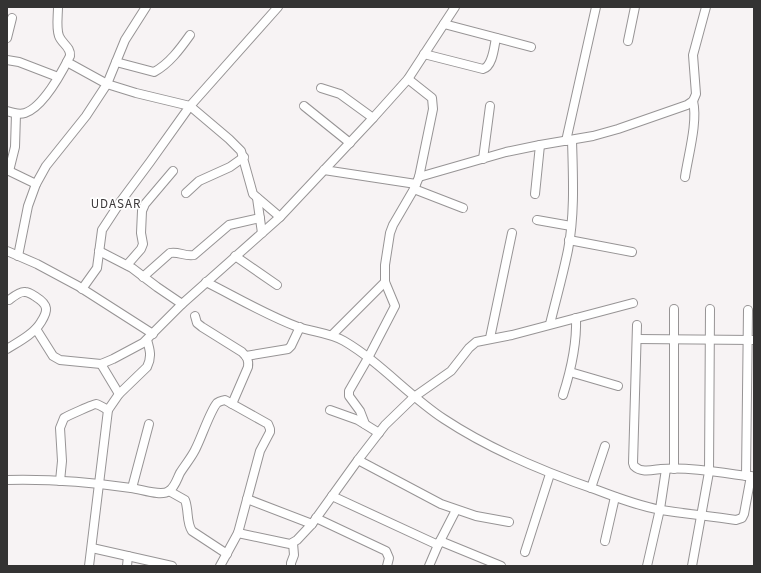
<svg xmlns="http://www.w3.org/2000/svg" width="761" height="573" font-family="'Source Sans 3',sans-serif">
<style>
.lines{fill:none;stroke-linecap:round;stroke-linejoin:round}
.minor-casing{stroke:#979495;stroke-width:10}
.minor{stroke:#fff;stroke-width:8}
.labels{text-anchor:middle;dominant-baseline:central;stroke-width:3.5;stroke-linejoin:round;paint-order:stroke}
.quarter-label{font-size:13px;letter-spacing:1px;fill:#3d3a3b;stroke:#fff}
</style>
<rect width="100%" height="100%" fill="#f7f3f4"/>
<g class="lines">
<defs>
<g id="minor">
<path d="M444,24L531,47"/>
<path d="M7,38L12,18"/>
<path d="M628,41L635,7"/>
<path d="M424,54L483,69C493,66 494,47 496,38"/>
<path d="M7,60L19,62L58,77"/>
<path d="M67,62L107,84L136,93L190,106L229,139L241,151L253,194L280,217"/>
<path d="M116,62L154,72C169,64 180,49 190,35"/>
<path d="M321,88L340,94L373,118"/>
<path d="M304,106L350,143"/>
<path d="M7,111C13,113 19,115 25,113C43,107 62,72 70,56C71,47 62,44 59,36C56,28 58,16 58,7"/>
<path d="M566,141L596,7"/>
<path d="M483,159L490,106"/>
<path d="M7,170L36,184"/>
<path d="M324,170L416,184"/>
<path d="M9,171L15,147L16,114"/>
<path d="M419,177L506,152L540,145L593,136L618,129L687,105L693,101L696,94L693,55L706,7"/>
<path d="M685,177C688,156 698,122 693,101"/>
<path d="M414,189L463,208"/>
<path d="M186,193L199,181L230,167L244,157"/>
<path d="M535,194L540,145"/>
<path d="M257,198L262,233"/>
<path d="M537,220L571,226"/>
<path d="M569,240L632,252"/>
<path d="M7,251L37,264L78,286L153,334"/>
<path d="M99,251L132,268L157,287L182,304"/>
<path d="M18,256L28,206L36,184L46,166L86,116L107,84L125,40L146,7"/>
<path d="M235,256L277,285"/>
<path d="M127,265L141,249L143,244L141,233L142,211L145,204L173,171"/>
<path d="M143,277L170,253C178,251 186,257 194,255L229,225L260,218"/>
<path d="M206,282C236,297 266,315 298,327C313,332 330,333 344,341C380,362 409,396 444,419C491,450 544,472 597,490C618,498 639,506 661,510C686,514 711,516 736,520L742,518L744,514L751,476"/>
<path d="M82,289L97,268L102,230L121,201L150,162L190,106L278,7"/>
<path d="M195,316L197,323L202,327L242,352C247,357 249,360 248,367L232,404"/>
<path d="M550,324C556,299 563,275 568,250C575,214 573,176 572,140"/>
<path d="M637,325L633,463L634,466C641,473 652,470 661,469C692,467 723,473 754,477"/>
<path d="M36,329L53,356L60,360L101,364L113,359L143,343L182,304L280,217L373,118L408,79L455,7"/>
<path d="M332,335L385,282"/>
<path d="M490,338L512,233"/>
<path d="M637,339L754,340"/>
<path d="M7,349C18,342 34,334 41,322C48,311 49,305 36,297C33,295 29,292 25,292C20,291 13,297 9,300"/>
<path d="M246,356L288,349L291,346L300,327"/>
<path d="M101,364L119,394"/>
<path d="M570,372L618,386"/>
<path d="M563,395C571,370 577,344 576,318"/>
<path d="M330,410L358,420L379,433"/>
<path d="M365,424L360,411L349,396V391L368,358L395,306L385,282V265L390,233L393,225L414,189L419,177L433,109L432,98L408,79"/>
<path d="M358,460L441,504L476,516L509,522"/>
<path d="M674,469V309"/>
<path d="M746,476L748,310"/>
<path d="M7,480C48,479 90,482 131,488C141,489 161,497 169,491C175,487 177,479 180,473C185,465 191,458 195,450C201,439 210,411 217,403C220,401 222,401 225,400L268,424L270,429V432L260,451L238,533L220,566"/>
<path d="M60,481L62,461L60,428L64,418C67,416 94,404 96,404C100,405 104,408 108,410"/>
<path d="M132,488L149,424"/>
<path d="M591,488L605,446"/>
<path d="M169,491L185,500C189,510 186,522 192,531L227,554"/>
<path d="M332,496L438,545"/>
<path d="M247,499L312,524"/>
<path d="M316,518L386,551L389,558L387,566"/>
<path d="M238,533L285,543L290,544L297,540L312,524L358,460L385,425L414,397L451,371L469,348L476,342L512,335L633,303"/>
<path d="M440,541L501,566"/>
<path d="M605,541L615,497"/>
<path d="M92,548L172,566"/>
<path d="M525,552L550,474"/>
<path d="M89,566L108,410L119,394L147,367C152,357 150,350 147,340"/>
<path d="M127,566L128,556"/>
<path d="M291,566V563L294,555L293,543"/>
<path d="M429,566L438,545L456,510"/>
<path d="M647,566L660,509L666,469"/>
<path d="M692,566L709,472L710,309"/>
</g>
</defs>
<!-- minor casing -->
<use href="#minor" class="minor-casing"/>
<!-- minor -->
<use href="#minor" class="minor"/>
</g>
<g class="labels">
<!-- quarter labels -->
<g class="quarter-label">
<text x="116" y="204">UDASAR</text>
</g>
</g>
<!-- border -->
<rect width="761" height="573" fill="none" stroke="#343333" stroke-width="16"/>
</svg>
